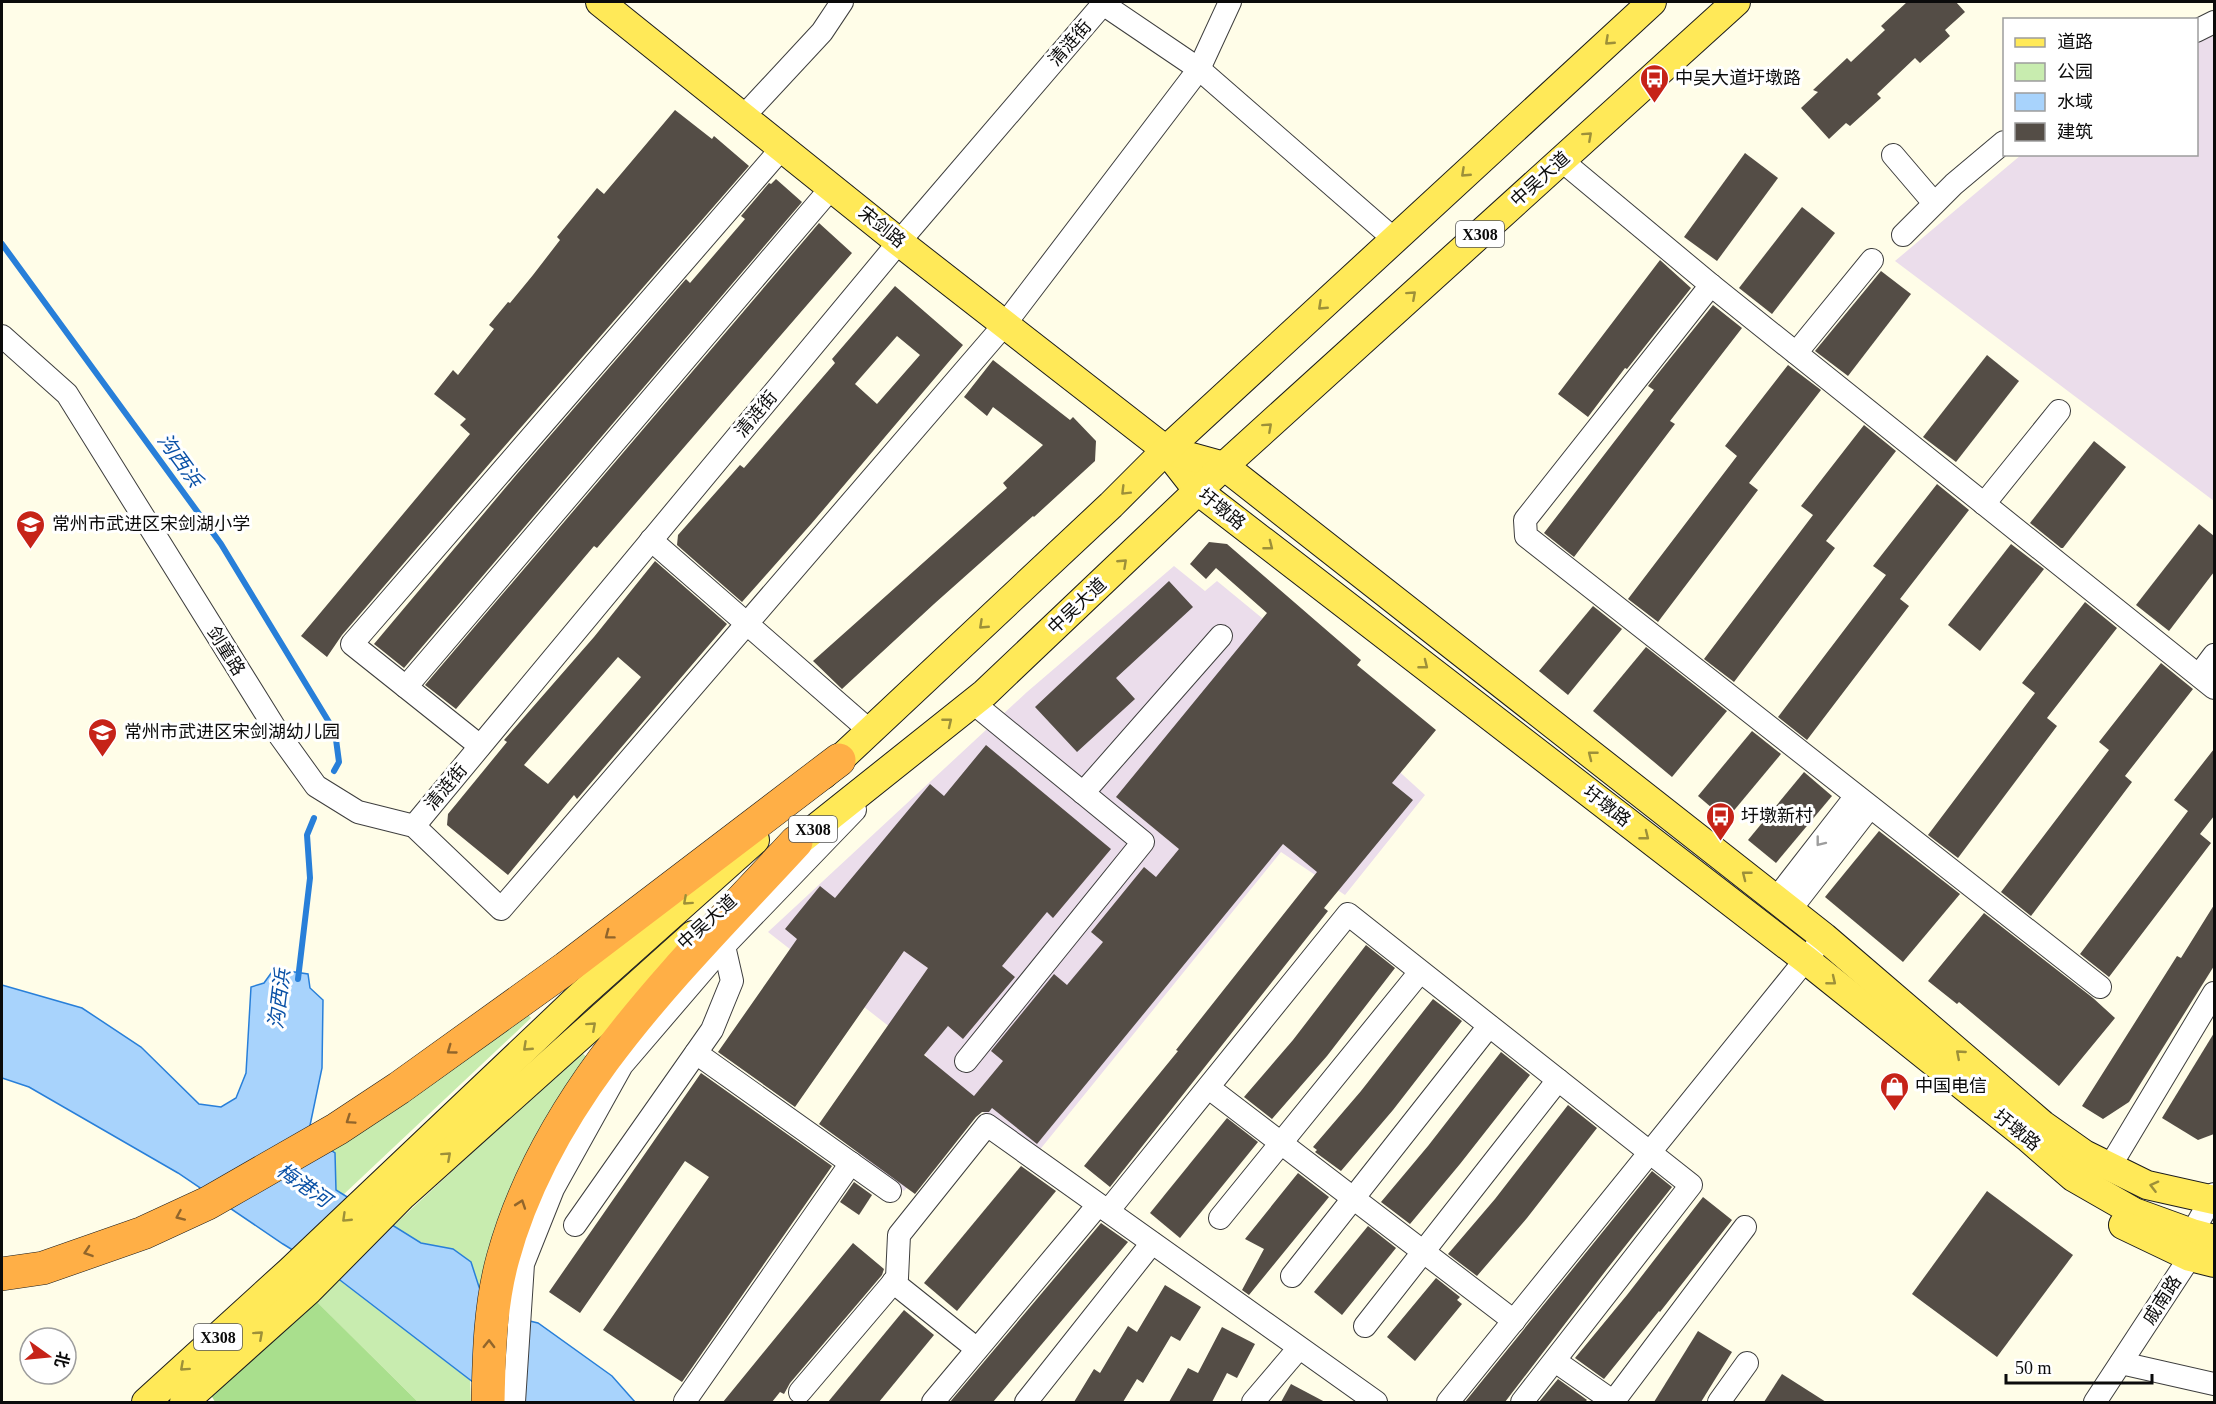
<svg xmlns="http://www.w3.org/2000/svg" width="2216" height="1404" font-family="'Times New Roman','Noto Sans SC',serif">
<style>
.industrial{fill:#ebddeb}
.green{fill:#c8ecaf}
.forest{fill:#a9df8d}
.water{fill:#a8d3fc;stroke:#287fd9;stroke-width:1.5}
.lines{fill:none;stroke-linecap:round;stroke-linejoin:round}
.stream{stroke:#287fd9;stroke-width:6}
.building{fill:#544d46;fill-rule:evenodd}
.minor-casing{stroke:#3e3e3e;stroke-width:24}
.major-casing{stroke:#1c1c1c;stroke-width:30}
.highway-casing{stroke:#1c1c1c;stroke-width:34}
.minor{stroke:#fff;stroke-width:22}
.major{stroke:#ffe958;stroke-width:28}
.highway{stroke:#ffaf46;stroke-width:33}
.oneway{stroke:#9d9039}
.oneway2{stroke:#9d9d9d}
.oneway3{stroke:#91652b}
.labels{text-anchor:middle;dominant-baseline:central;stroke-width:6;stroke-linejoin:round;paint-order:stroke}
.shield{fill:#fff;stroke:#545454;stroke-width:1.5}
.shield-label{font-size:16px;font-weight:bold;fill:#0b0b0b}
.street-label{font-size:18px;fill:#0b0b0b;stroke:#fff}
.poi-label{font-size:18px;fill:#0b0b0b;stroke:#fff;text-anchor:start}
.water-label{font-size:20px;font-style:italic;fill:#0a51a6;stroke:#fff}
</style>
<rect width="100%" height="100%" fill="#fffde8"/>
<!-- industrial -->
<g class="industrial">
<path d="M2207,32L2214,38V501L1895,261L2021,155L2196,154L2197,45Z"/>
<path d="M1174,566L1205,591L1217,581L1307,655L1292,674L1425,795L1345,895L1281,852L1038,1152L975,1106L904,1191L856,1151L927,1056L768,932L1027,692Z"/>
</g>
<!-- green -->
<g class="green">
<path d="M525,1011L531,1018L343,1195L336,1190L335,1153L327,1148Z"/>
<path d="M581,1052L589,1059L480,1290L471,1262L453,1249L421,1243L393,1226Z"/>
<path d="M336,1277L470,1380L471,1402H418L315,1300Z"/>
</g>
<!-- forest -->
<path class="forest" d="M315,1300L418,1402H215L211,1395Z"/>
<!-- water -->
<path class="water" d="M274,969L308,974L310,988L323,1000L322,1068L308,1135L335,1153L336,1190L421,1243L453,1249L471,1262L480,1290L500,1314L538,1323L612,1376L635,1402H499L336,1277L283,1244L178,1173L29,1087L2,1078V985L82,1008L141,1047L199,1104L221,1107L236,1098L246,1073L251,987L264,983Z"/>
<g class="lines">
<!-- stream -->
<g class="stream">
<path d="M2,244L221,544L335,732L339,762L334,771"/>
<path d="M298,979L310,878L307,835L314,818"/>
</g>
</g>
<!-- building -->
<g class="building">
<path d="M1907,2H1956L1965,12L1945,30L1950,36L1920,63L1915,58L1877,94L1881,98L1850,126L1846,123L1829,139L1801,108L1818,92L1813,90L1847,58L1851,62L1885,30L1881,26Z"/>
<path d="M675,110L712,139L714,136L749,166L496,456L342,635L327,657L301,636L470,434L460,425L466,419L434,394L453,370L458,375L494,329L489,325L508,302L510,303L533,275L560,240L557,237L597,188L604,194Z"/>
<path d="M1745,153L1778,178L1717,261L1684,237Z"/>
<path d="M776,179L802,202L404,668L374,644L517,474L686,279L690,283L745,219L741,216L769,183L771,184Z"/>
<path d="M1802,207L1835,233L1772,314L1739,288Z"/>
<path d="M819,223L852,253L597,548L594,546L456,709L425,685Z"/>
<path d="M1660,260L1691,288L1627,369L1625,368L1588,417L1558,394Z"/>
<path d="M1881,271L1911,294L1848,376L1815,351Z"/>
<path d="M895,286L963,345L812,523L742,602L677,545L678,535L740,465L744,468L835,363L832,359ZM897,336L920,355L877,404L855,384Z"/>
<path d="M1713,305L1742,328L1670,421L1675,424L1574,557L1544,533L1654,390L1648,386Z"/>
<path d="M1987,355L2019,381L1956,462L1923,437Z"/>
<path d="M993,360L1070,420L1073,417L1096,441L1095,461L1034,517L1033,516L934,604L842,689L813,661L1007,488L1003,483L1043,445L993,407L987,416L964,397Z"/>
<path d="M1788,365L1821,390L1749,483L1758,490L1658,622L1628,599L1737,456L1725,446Z"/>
<path d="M1864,425L1896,451L1826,541L1835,548L1734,682L1704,659L1813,515L1801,506Z"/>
<path d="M2094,441L2126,467L2063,548H2061L2030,523Z"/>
<path d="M1937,484L1969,510L1900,599L1909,606L1807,740L1778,717L1886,575L1873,566Z"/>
<path d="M2199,524L2214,536V572L2169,631L2136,605Z"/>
<path d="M1209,542L1227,544L1361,660L1357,665L1436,730L1392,783L1413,800L1324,908L1328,911L1110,1187L1084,1166L1178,1051L1176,1050L1317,872L1283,844L1037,1144L992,1108L989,1112H982L976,1117L915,1194L819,1124L928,968L904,951L795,1107L718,1052L797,939L785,929L820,886L835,898L930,784L944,796L986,745L1111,849L1053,918L1047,912L1002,966L1015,977L963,1039L948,1026L924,1055L974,1096L1003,1061L991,1051L1054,974L1067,985L1103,942L1091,932L1144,867L1156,877L1179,849L1116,797L1267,613L1216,568L1206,579L1190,564Z"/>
<path d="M2011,544L2044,569L1980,651L1948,625Z"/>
<path d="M655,561L727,624L577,799L574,795L508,875L447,825L448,814L507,742L504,740L594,637ZM618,657L641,677L548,784L524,765Z"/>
<path d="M1169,581L1193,607L1116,678L1135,699L1077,752L1035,707Z"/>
<path d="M2085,602L2117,628L2047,718L2057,726L1958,858L1928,835L2035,693L2022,683Z"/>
<path d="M1593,606L1622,629L1568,695L1539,671Z"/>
<path d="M1646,647L1727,711L1672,777L1593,711Z"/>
<path d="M2161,663L2193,689L2125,776L2132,782L2031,916L2001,892L2109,750L2099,742Z"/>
<path d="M1752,731L1781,754L1726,820L1698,796Z"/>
<path d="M2214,749V816L2200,834L2211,843L2109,977L2080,954L2188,811L2174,800Z"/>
<path d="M1804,772L1832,796L1776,863L1748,840Z"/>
<path d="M1879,831L1960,894L1903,962L1825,897Z"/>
<path d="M2214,905V966L2129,1102L2103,1119L2082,1106L2177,956L2181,958Z"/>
<path d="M1984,913L2093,998L2115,1018L2059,1086L1959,1002L1957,1004L1928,981Z"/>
<path d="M1366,945L1395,968L1327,1056L1272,1119L1244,1097L1293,1040Z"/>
<path d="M1433,999L1462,1021L1393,1110L1341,1171L1315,1152L1317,1150L1313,1147L1361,1091Z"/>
<path d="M2214,1033V1134L2198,1140L2162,1118Z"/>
<path d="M1501,1052L1530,1075L1460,1164L1410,1224L1381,1202L1428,1146Z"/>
<path d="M701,1073L832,1166L682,1382L603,1330L709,1177L685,1161L580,1313L549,1292Z"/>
<path d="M1568,1105L1597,1128L1527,1218L1477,1276L1448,1254L1495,1199Z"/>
<path d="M1227,1118L1258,1142L1180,1238L1150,1213Z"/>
<path d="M1021,1166L1056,1191L957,1311L924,1283Z"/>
<path d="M1652,1171L1672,1187L1607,1269L1505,1402H1465Z"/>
<path d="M1298,1173L1329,1197L1249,1295L1242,1290L1264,1249L1245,1239Z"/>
<path d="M854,1182L872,1195L859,1215L840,1202Z"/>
<path d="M1987,1191L2073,1255L1997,1357L1912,1294Z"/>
<path d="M1703,1197L1732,1220L1660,1312L1659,1311L1604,1379L1575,1358L1627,1295Z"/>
<path d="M1101,1223L1128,1242L993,1402H950Z"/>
<path d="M1368,1226L1396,1248L1342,1315L1314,1292Z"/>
<path d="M853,1243L884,1269L882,1275L790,1383L784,1394L780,1392L772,1402H723Z"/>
<path d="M1436,1278L1460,1297L1457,1300L1462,1304L1415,1361L1387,1337Z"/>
<path d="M1165,1285L1201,1307L1180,1341L1171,1336L1143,1383L1137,1379L1123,1402H1074L1094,1369L1100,1373L1128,1326L1137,1332Z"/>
<path d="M904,1310L934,1335L879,1402H828Z"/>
<path d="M1222,1327L1255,1344L1237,1378L1227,1373L1212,1402H1169L1188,1368L1198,1373Z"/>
<path d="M1698,1331L1732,1352L1701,1402H1654Z"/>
<path d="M1782,1374L1826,1402H1764Z"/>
<path d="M1558,1379L1587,1400L1585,1402H1539Z"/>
<path d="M1291,1384L1325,1402H1281Z"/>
</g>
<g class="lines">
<defs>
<g id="minor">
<path d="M2196,31L2214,22"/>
<path d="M743,117L822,32L842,2"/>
<path d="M1893,155L1934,203"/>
<path d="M1561,160L1711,285L2214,688"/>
<path d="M1903,235L1954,184L2004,142"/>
<path d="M1711,285L1525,520L1526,536L2100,987"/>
<path d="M2,336L67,394L280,736L316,786L358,812L414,826L501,909L1005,324L1199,69L1230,2"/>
<path d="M1796,353L1872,260"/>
<path d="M1984,504L2059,411"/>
<path d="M651,540L870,731"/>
<path d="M2199,675L2214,655"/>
<path d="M406,687L832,187"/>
<path d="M480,746L352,644L782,148"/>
<path d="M1083,793L1221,636"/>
<path d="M414,826L899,242L1103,4L1199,69L1394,239"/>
<path d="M1776,899L1856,796"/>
<path d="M1790,910L1870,807"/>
<path d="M696,1053L890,1191"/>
<path d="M966,1061L1143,842L972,702"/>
<path d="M1209,1088L1514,1321"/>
<path d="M2109,1168L2214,993"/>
<path d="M1108,1211L1348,914L1691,1185L1522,1402"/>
<path d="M1220,1218L1420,972"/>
<path d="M575,1225L712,1030L732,981L724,946"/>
<path d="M2190,1249L2192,1233L2214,1194"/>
<path d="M1292,1276L1489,1026"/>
<path d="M893,1282L977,1349"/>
<path d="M1365,1326L1558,1080"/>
<path d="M1555,1361L1614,1402"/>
<path d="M2121,1363L2214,1384"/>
<path d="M800,1392L897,1278L899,1235L987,1125L1376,1402"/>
<path d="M685,1401L851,1163"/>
<path d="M514,1402L523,1264L553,1189L622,1065L724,946L855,810"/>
<path d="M933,1402L1098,1205"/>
<path d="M1026,1402L1152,1243"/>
<path d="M1253,1402L1299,1348"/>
<path d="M1448,1402L1824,937"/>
<path d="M1613,1402L1745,1227"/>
<path d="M1719,1402L1747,1363"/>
<path d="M2095,1402L2190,1257L2203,1246"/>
</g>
<g id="major">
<path d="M600,2L899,242L1166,450L1198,491L1806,960L2027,1137L2073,1177L2134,1212L2192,1233L2214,1239"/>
<path d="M1166,450L1224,466L1824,937L2043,1125L2084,1154L2147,1185L2214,1200"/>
<path d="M823,775L1111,505L1166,450L1652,2"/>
<path d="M778,858L985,693L1224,466L1736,2"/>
<path d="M2123,1225L2190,1257L2214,1263"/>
<path d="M146,1402L290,1271L578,998L755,840"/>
<path d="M184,1402L309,1290L403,1195L693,935"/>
</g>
<g id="highway">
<path d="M2,1274L43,1268L143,1233L208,1203L337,1129L399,1088L566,968L839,760"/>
<path d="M488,1402C489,1354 490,1305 503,1258C549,1090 681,967 796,842"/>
</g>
</defs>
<!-- minor casing -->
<use href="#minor" class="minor-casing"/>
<!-- major casing -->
<use href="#major" class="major-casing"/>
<!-- highway casing -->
<use href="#highway" class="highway-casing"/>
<!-- minor -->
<use href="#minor" class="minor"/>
<!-- major -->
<use href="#major" class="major"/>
<!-- highway -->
<use href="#highway" class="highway"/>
</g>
<!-- one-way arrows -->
<defs><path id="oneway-chevron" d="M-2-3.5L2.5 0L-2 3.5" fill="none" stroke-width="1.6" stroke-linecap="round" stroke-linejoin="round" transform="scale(1.5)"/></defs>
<g class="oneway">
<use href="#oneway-chevron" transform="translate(1609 41) rotate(137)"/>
<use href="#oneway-chevron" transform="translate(1588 136) rotate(-42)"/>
<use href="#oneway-chevron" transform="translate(1465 173) rotate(137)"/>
<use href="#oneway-chevron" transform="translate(1412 295) rotate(-42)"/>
<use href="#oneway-chevron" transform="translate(1322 306) rotate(137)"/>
<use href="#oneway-chevron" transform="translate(1268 427) rotate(-42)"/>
<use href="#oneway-chevron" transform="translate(1125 491) rotate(135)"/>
<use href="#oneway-chevron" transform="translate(1269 546) rotate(38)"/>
<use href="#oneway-chevron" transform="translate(1123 563) rotate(-43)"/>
<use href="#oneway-chevron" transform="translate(983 625) rotate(137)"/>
<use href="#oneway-chevron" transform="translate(1424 665) rotate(38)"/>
<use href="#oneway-chevron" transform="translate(948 722) rotate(-39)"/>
<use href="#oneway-chevron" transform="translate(1592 755) rotate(-142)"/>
<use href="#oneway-chevron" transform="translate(1645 836) rotate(38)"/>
<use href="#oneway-chevron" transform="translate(1746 875) rotate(-142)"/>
<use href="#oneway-chevron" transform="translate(687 901) rotate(138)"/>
<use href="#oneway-chevron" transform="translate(1832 981) rotate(39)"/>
<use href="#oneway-chevron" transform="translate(592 1026) rotate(-42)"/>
<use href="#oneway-chevron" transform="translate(527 1047) rotate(137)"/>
<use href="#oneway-chevron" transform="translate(1960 1054) rotate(-139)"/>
<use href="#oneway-chevron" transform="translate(447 1156) rotate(-42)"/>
<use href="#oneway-chevron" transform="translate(2154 1186) rotate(-166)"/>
<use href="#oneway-chevron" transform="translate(346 1218) rotate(136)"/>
<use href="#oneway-chevron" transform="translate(259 1335) rotate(-42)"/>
<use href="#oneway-chevron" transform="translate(184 1367) rotate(138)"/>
</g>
<use class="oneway2" href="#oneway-chevron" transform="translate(1820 842) rotate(128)"/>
<g class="oneway3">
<use href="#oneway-chevron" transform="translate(609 935) rotate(143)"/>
<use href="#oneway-chevron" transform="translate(451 1050) rotate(144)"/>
<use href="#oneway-chevron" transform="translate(350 1120) rotate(146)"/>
<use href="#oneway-chevron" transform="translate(521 1204) rotate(-71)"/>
<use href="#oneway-chevron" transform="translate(180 1216) rotate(156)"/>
<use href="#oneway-chevron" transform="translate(88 1252) rotate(161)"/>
<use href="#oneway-chevron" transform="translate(489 1344) rotate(-89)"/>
</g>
<!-- icons -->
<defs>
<symbol id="bus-pin" viewBox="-11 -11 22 30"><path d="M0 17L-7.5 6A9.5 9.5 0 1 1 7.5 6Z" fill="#c62318" stroke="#fff"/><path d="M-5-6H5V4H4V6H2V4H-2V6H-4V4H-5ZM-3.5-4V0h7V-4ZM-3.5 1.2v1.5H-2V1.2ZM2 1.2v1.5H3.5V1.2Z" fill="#fff"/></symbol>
<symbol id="school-pin" viewBox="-11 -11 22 30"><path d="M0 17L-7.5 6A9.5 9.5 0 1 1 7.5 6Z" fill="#c62318" stroke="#fff"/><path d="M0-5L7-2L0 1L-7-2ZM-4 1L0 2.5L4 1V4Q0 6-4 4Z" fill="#fff"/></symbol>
<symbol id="shop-pin" viewBox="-11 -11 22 30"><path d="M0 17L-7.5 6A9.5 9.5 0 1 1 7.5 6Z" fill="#c62318" stroke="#fff"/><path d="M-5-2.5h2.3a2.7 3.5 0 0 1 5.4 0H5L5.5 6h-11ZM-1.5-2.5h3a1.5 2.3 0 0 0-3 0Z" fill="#fff"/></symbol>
</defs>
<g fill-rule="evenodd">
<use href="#bus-pin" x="1638" y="62" width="33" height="45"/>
<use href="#school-pin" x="14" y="508" width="33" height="45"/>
<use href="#school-pin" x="86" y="716" width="33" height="45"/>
<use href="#bus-pin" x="1704" y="800" width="33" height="45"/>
<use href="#shop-pin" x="1878" y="1070" width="33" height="45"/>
</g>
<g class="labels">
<!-- shield labels -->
<g class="shield">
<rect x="1456" y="221" width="48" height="26" rx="4.5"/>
<rect x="789" y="816" width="48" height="26" rx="4.5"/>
<rect x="194" y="1324" width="48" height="26" rx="4.5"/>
</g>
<g class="shield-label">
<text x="1480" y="234">X308</text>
<text x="813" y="829">X308</text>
<text x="218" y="1337">X308</text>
</g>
<!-- street labels -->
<g class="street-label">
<text transform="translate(1070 43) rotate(-49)">清涟街</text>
<text transform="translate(1540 179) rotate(-42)">中吴大道</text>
<text transform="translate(882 227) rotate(39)">宋剑路</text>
<text transform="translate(756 414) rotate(-50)">清涟街</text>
<text transform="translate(1222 509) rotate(39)">圩墩路</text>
<text transform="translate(1077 606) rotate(-43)">中吴大道</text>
<text transform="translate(226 651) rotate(58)">剑童路</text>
<text transform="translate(446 787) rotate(-50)">清涟街</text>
<text transform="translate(1607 806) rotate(38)">圩墩路</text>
<text transform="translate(707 922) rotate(-42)">中吴大道</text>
<text transform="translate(2017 1130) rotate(39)">圩墩路</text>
<text transform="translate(2162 1300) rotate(-57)">戚南路</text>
</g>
<!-- poi labels -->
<g class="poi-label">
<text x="1675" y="78">中吴大道圩墩路</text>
<text x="52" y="524">常州市武进区宋剑湖小学</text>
<text x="124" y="732">常州市武进区宋剑湖幼儿园</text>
<text x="1741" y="816">圩墩新村</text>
<text x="1915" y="1086">中国电信</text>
</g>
<!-- water labels -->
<g class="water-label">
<text transform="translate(180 460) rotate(54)">沟西浜</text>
<text transform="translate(279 999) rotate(-83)">沟西浜</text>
<text transform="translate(304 1185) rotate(35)">梅港河</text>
</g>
</g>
<!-- border -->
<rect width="2216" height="1404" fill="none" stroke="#0b0b0b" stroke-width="6"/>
<!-- legend -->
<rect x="2003" y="18" width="195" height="138" fill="#ffffff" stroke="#9d9d9d" stroke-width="1.5"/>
<rect x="2015" y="38" width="30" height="9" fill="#ffe958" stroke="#9d9d9d" stroke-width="1.5"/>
<text x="2057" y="48" font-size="18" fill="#0b0b0b">道路</text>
<rect x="2015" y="63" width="30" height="18" fill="#c8ecaf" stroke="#9d9d9d" stroke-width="1.5"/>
<text x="2057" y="78" font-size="18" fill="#0b0b0b">公园</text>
<rect x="2015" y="93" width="30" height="18" fill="#a8d3fc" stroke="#9d9d9d" stroke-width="1.5"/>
<text x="2057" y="108" font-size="18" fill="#0b0b0b">水域</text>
<rect x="2015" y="123" width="30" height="18" fill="#544d46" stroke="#9d9d9d" stroke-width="1.5"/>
<text x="2057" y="138" font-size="18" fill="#0b0b0b">建筑</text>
<!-- north arrow -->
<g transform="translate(48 1356) rotate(105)"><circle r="28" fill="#ffffff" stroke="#9d9d9d" stroke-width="1.5"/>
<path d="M0-4.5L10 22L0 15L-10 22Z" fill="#c62318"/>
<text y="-9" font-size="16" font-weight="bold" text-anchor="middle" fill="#0b0b0b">北</text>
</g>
<!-- scale -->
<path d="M2006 1374v9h146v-9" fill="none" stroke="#0b0b0b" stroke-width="3"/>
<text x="2015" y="1374" font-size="18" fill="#0b0b0b" stroke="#ffffff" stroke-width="4.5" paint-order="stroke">50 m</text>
</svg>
